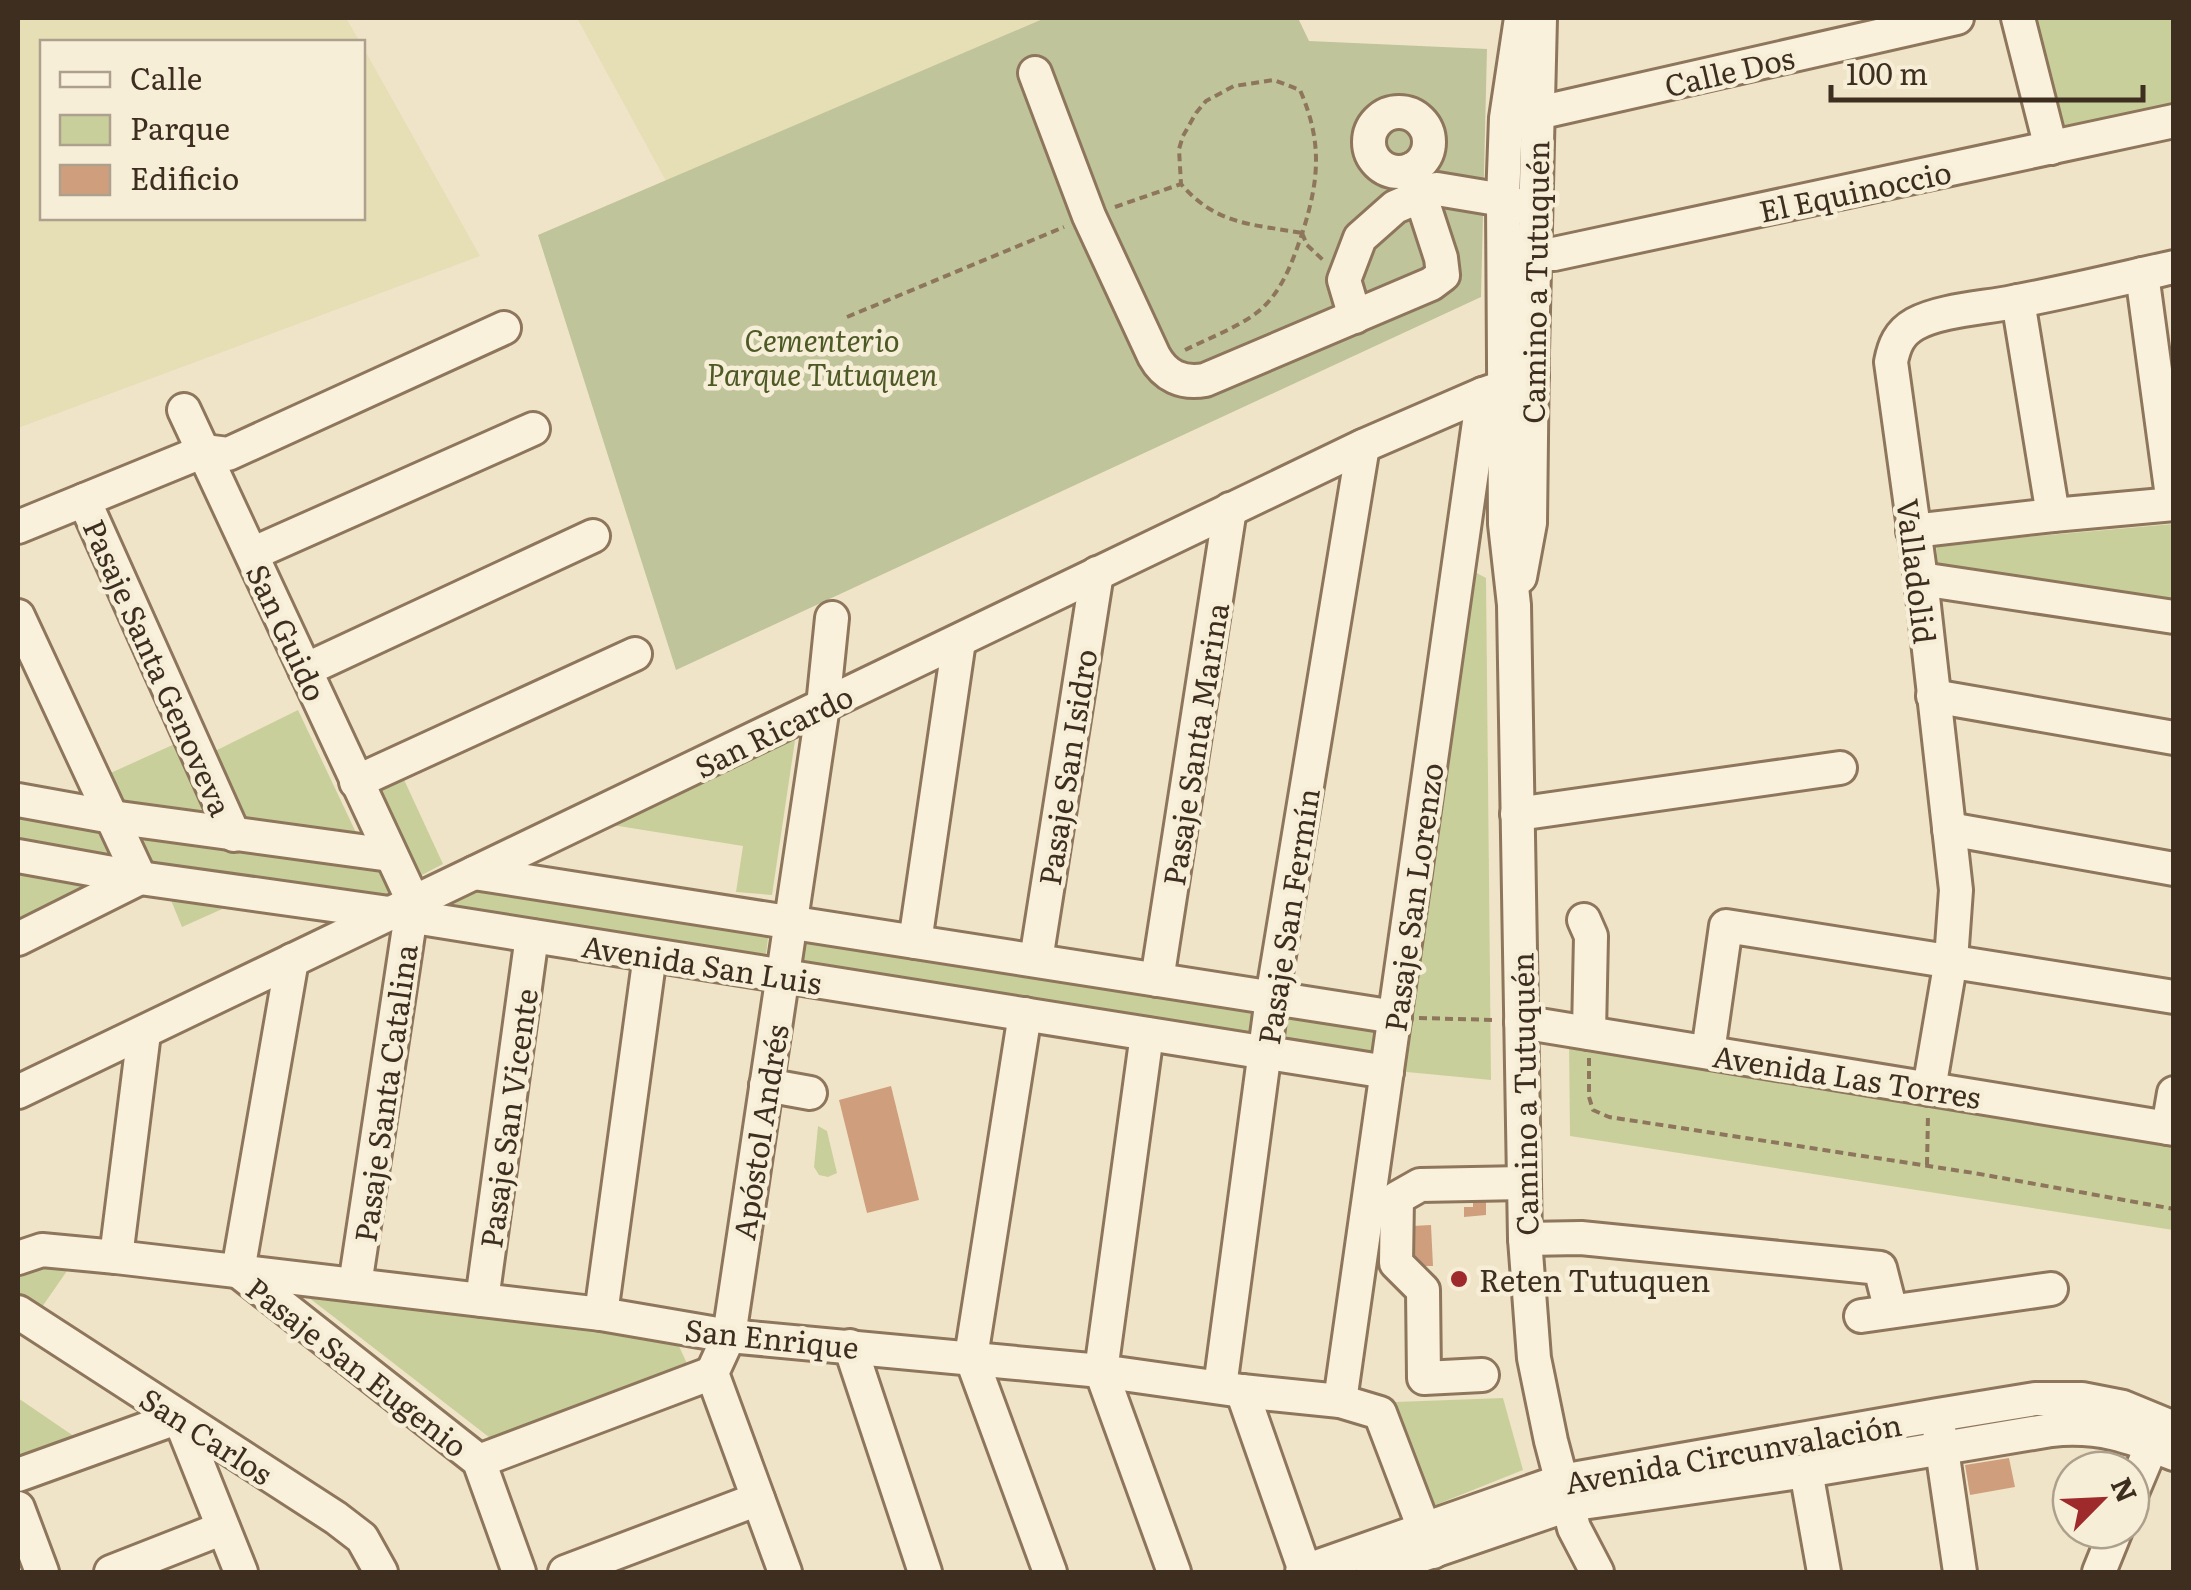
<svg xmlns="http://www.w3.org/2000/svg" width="2191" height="1590" font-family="Literata,serif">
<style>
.farmland{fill:#e6deb5}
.green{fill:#c9cf9b}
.cemetery{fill:#bfc49a}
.building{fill:#cf9f7d}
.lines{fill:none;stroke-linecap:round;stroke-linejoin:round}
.minor-casing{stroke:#8d765c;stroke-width:38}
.path{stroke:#8d765c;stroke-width:4;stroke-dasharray:8 5;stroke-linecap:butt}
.minor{stroke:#faf1dc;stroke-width:32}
.poi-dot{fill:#9e2a2b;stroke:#f7eed8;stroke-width:4}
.labels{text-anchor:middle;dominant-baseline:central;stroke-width:9;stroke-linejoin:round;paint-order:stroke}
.street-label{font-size:30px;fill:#3d2e20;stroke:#f7eed8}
.park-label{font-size:30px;font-style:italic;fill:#4d5a26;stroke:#f7eed8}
.poi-label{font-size:30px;fill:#3d2e20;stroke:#f7eed8;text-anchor:start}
</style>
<rect width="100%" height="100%" fill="#f0e4c8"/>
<!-- farmland -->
<g class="farmland">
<path d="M18,18H346L360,42H42V218H362L363,47L480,256L18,428Z"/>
<path d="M577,18H1045L666,181Z"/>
</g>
<!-- green -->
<g class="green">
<path d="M2035,18H2173V104L2063,131Z"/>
<path d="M2173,524V605L1939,574L1936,545Z"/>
<path d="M1471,570L1486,578L1491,1080L1396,1071Z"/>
<path d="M298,710L360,841L244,826L211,753Z"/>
<path d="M797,727L772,895L736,892L743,846L606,824Z"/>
<path d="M179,742L216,823L115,801L104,776Z"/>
<path d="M400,771L443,864L420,876L374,781Z"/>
<path d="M18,809L107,824L123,862L18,844Z"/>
<path d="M125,828L383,866L397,894L378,901L142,867Z"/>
<path d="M18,863L121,882L18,933Z"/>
<path d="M484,876L770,923L765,962L427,909Z"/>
<path d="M166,888L240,901L182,927Z"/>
<path d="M799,929L1265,1006L1260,1037L792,965Z"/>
<path d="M1282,1003L1382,1019L1376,1055L1277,1039Z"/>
<path d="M1569,1042L2173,1141V1230L1570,1136Z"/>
<path d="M818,1126L827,1131L837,1173L828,1177L819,1175L814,1167Z"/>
<path d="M42,1262L69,1268L42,1307L18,1292C17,1269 23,1269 42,1262Z"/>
<path d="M299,1290L673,1333L689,1368L494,1441Z"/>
<path d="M18,1398L78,1439L18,1461Z"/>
<path d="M1503,1398L1523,1470L1433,1506L1395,1402Z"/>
</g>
<!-- cemetery -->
<path class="cemetery" d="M1045,18H1298L1309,41L1487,49L1481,297L676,670L538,235Z"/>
<!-- building -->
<g class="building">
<path d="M891,1086L919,1200L867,1213L839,1100Z"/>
<path d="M1473,1185H1486V1215L1464,1217V1207H1473Z"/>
<path d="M1431,1225L1433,1266H1414L1412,1226Z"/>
<path d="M2009,1458L2015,1487L1970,1495L1965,1465Z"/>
</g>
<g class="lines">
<defs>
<g id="minor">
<path d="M1521,18L1506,118L1503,200L1505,524L1514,605L1525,1239L1534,1358L1551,1441L1574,1528L1597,1572"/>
<path d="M2018,18L2051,148"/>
<path d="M1035,73L1089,216L1154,356C1165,376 1182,384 1205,380L1431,284L1443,275L1441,258L1412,169"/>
<circle cx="1399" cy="142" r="30"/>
<path d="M1522,123L1538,113L1957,18"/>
<path d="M1535,253L1554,254L2174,121"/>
<path d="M2142,274L2173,504"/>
<path d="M2018,301L2053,515"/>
<path d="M1355,317L1344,280L1360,238L1395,207L1437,189L1503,200L1522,207"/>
<path d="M184,410L413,901L355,1285"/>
<path d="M84,500L234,835"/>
<path d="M18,527L204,451L228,454L504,328"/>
<path d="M1913,531L2053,515L2174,504"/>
<path d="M252,554L533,429"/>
<path d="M1520,577L1530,523L1532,353L1540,18"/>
<path d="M1921,579L2174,617"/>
<path d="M18,616L140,878L18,939"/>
<path d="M305,670L593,536"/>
<path d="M1933,696L2174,738"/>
<path d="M356,782L635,654"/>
<path d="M18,800L112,817L390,855"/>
<path d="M1517,814L1840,768"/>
<path d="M1949,829L2174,869"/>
<path d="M18,856L140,878L389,913L1387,1072"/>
<path d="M474,873L1395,1017"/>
<path d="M1584,920L1591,936L1589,1033"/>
<path d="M915,942L959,641"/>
<path d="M292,960L238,1271L479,1461L519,1572"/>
<path d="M1036,960L1097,573"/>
<path d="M1157,980L1230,509"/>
<path d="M1025,1014L971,1357L1050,1572"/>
<path d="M1521,1022L2174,1129"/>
<path d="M1147,1034L1101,1371L1174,1572"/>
<path d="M1708,1052L1726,926L2174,997"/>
<path d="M766,1085L810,1093"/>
<path d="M1929,1089L1951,960L1956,890L1921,579L1891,362C1894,346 1899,333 1915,324C1941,310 1984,308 2013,302C2067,292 2120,279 2174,267"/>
<path d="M18,1092L1363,446L1483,394L1532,377"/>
<path d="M2168,1128L2174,1093"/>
<path d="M1525,1239L1581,1238L1880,1268L1891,1311"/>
<path d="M116,1257L144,1033"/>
<path d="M18,1258L42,1250L116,1257L601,1314L729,1336L1101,1371L1242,1391L1340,1401L1380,1413L1433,1552"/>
<path d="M482,1300L532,936"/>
<path d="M18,1312L336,1518L362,1538L381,1572"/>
<path d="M601,1314L650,955"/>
<path d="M1861,1316L2051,1289"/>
<path d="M850,1346L925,1572"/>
<path d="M1482,1375L1424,1378L1423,1290L1396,1263L1397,1198L1420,1185L1524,1183"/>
<path d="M1220,1387L1272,998L1363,446"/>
<path d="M1242,1391L1305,1571"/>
<path d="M1340,1401L1483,394"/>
<path d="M1939,1429L1960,1572"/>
<path d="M479,1461L712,1373"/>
<path d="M1806,1471L1824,1572"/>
<path d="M18,1475L179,1417L241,1572"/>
<path d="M2131,1495L2152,1445"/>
<path d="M18,1508L42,1572"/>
<path d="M111,1572L223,1528"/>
<path d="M565,1572L758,1499"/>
<path d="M785,1572L712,1373L729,1336L823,706L832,618"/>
<path d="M1302,1572L1561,1481L1938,1415L2035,1399H2082L2123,1407L2174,1428"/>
<path d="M1372,1572L1568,1505L1806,1471L2051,1430C2099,1425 2129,1436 2174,1454"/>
<path d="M2099,1572L2116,1530"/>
</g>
</defs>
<!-- minor casing -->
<use href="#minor" class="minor-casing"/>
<!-- path -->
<g class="path">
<path d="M1115,207L1181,184"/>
<path d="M1302,233L1307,245L1323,260"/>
<path d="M847,317L1064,227"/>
<path d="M1185,350C1207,339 1236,328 1255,314C1281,295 1292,263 1302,234C1319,181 1323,143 1300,90L1274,80L1234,86L1206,101L1196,113L1183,136L1179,149L1181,184C1216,225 1252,224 1302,233"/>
<path d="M1419,1018L1495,1020"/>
<path d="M1589,1058V1097L1593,1110L1609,1117L1974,1173L2174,1209"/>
<path d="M1927,1165L1928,1115"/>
</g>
<!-- minor -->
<use href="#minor" class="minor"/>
</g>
<!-- markers -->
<circle class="poi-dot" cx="1459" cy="1279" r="10"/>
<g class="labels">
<!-- street labels -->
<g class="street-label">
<text transform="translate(1729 70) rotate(-13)">Calle Dos</text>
<text transform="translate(1855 190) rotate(-12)">El Equinoccio</text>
<text transform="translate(1534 282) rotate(-89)">Camino a Tutuquén</text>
<text transform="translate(1918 571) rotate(83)">Valladolid</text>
<text transform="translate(288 632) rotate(65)">San Guido</text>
<text transform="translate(159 667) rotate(66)">Pasaje Santa Genoveva</text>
<text transform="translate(773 730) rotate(-26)">San Ricardo</text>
<text transform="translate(1194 744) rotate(-81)">Pasaje Santa Marina</text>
<text transform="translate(1066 767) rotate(-81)">Pasaje San Isidro</text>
<text transform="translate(1412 897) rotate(-82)">Pasaje San Lorenzo</text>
<text transform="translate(1287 916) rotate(-81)">Pasaje San Fermín</text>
<text transform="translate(702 963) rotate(9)">Avenida San Luis</text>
<text transform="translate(1847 1075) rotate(9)">Avenida Las Torres</text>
<text transform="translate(384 1093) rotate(-82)">Pasaje Santa Catalina</text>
<text transform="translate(1523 1094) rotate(-91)">Camino a Tutuquén</text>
<text transform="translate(507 1118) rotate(-82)">Pasaje San Vicente</text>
<text transform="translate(759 1132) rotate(-81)">Apóstol Andrés</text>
<text transform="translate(772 1337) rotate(6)">San Enrique</text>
<text transform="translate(358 1366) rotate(38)">Pasaje San Eugenio</text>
<text transform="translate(207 1435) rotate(33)">San Carlos</text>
<text transform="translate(1733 1452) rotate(-10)">Avenida Circunvalación</text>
</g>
<!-- park labels -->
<g class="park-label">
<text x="822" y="339">Cementerio<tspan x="822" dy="34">Parque Tutuquen</tspan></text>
</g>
<!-- poi labels -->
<g class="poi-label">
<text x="1479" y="1279">Reten Tutuquen</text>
</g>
</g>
<!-- border -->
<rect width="2191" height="1590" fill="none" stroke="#3d2e20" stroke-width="40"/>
<!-- legend -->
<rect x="40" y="40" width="325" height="180" fill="#f7eed8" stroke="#ada18e" stroke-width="2.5"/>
<rect x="60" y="72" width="50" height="15" fill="#faf1dc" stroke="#ada18e" stroke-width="2.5"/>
<text x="130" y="90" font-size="30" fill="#3d2e20">Calle</text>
<rect x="60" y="115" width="50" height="30" fill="#c9cf9b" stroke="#ada18e" stroke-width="2.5"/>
<text x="130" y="140" font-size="30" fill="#3d2e20">Parque</text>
<rect x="60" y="165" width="50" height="30" fill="#cf9f7d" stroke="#ada18e" stroke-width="2.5"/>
<text x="130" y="190" font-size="30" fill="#3d2e20">Edificio</text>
<!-- north arrow -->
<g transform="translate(2101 1500) rotate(66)"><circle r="48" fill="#f7eed8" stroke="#ada18e" stroke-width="2.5"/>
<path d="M0-8L18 38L0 25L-18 38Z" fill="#9e2a2b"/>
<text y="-15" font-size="28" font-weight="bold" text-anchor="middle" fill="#3d2e20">N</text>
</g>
<!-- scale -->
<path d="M1831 85v15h312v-15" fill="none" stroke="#3d2e20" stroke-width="5"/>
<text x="1846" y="85" font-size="30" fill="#3d2e20" stroke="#f7eed8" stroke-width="8" paint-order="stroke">100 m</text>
</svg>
